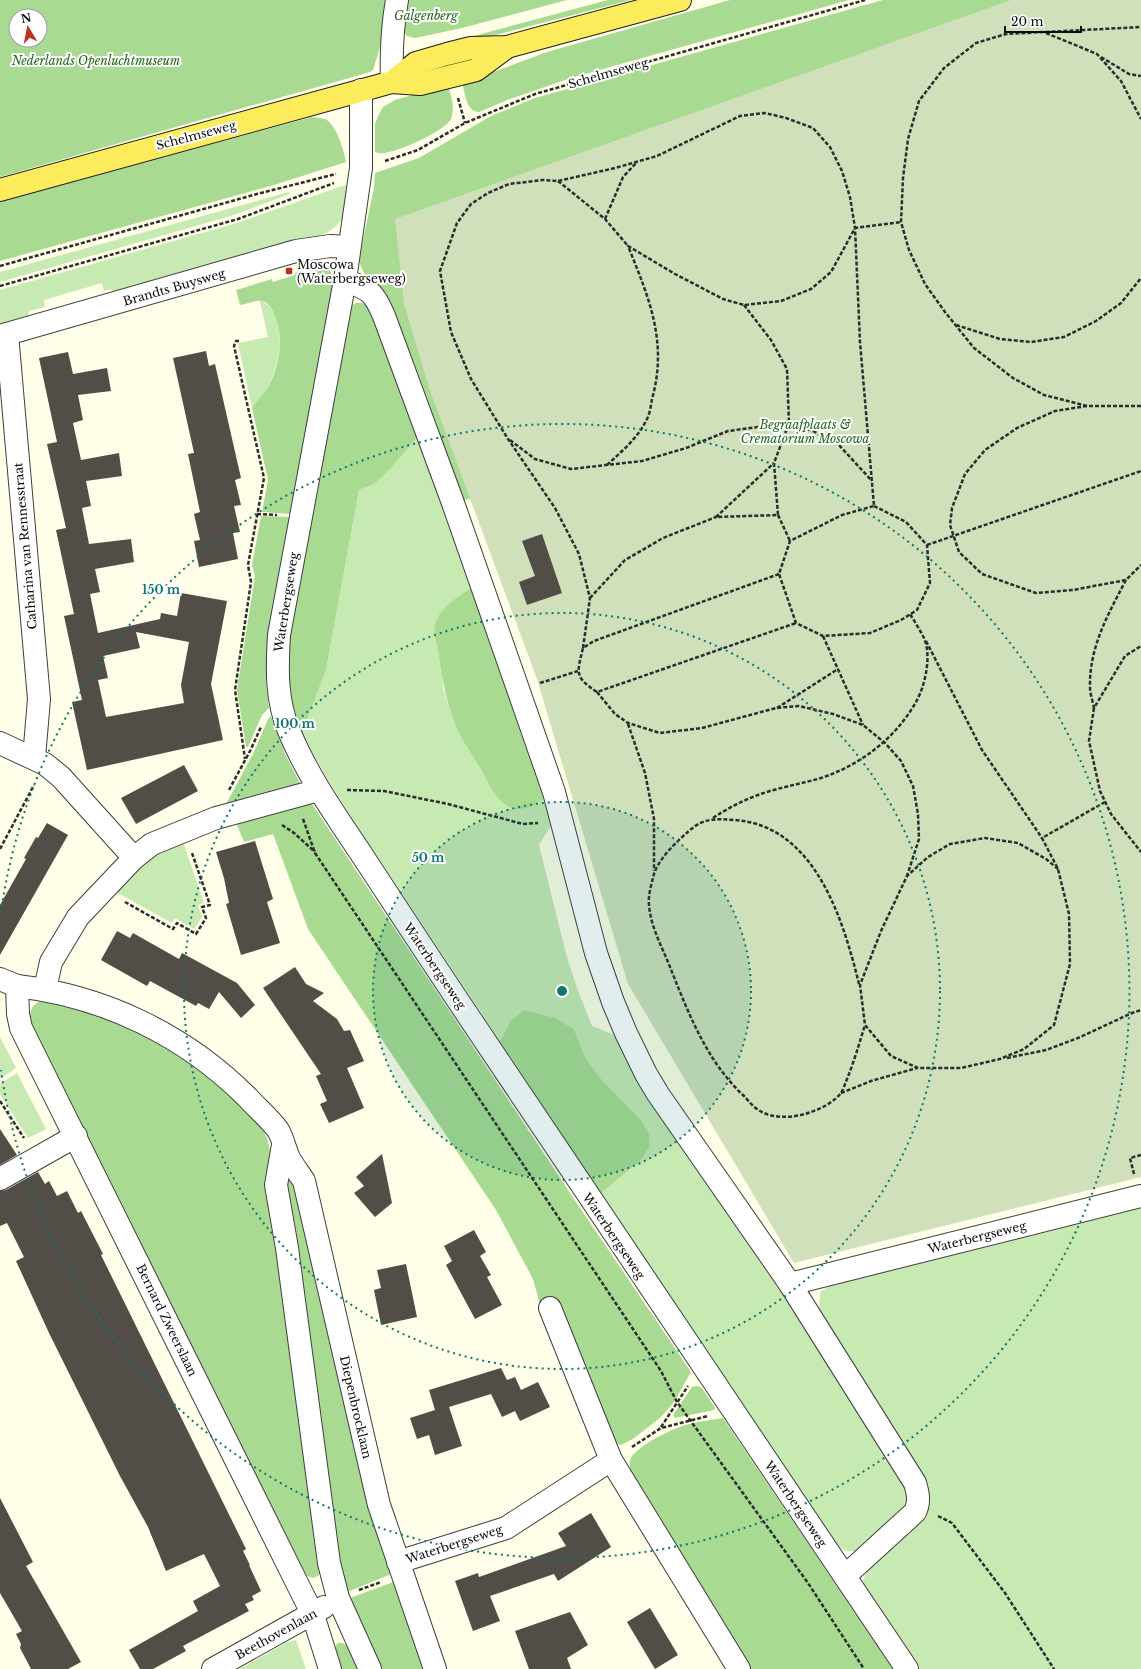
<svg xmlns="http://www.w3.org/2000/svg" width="1141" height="1669" font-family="'Libre Baskerville',serif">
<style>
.green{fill:#c7e9b2}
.forest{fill:#a8da91;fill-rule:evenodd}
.cemetery{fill:#cfe0bb}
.building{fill:#534d47;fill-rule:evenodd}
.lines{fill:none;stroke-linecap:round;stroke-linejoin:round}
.minor-casing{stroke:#3e3e3e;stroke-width:24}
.major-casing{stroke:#1c1c1c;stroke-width:24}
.path{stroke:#2d2d2d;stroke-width:2.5;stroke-dasharray:4 2;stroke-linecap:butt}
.minor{stroke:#fff;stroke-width:22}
.major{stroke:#fceb5b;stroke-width:22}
.ring{fill:none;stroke:#0f766e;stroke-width:2;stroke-dasharray:2 4}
.poi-dot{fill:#bd2f21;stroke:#fff;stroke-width:1.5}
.labels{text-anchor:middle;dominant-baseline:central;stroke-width:4;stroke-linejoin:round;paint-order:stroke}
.park-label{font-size:12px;font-style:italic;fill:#20631b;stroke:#fff}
.street-label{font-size:12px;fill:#0b0b0b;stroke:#fff}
.poi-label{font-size:12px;fill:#0b0b0b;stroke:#fff;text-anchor:start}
.centre{fill:#0f766e;stroke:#fff;stroke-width:2}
.ring-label{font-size:12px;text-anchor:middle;font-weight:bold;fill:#0f766e;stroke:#fff;stroke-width:4;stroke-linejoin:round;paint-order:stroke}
</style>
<rect width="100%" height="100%" fill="#fffee8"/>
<!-- green -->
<g class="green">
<path d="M348,184C346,210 349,219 325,234L169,279L113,293L111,289L104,291L102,283L44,300L45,307L29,311L28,317L0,325V290L237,223Z"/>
<path d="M289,192L290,194L234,215L0,282V272Z"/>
<path d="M260,301H263C287,318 281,359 270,382C266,392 259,400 252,408L238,343L268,337Z"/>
<path d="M419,435L473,587L451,602L441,612L443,688L454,721L461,737L493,790L500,799L545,797L553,823L539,845L566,954L577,988L592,1026L617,1036L728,1213L781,1291L908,1490L907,1506L856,1551C847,1552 842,1550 835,1544L600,1194L641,1160L650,1146L649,1134L642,1121L602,1080L585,1057L574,1029L556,1018L525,1010L511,1020L500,1041L352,818L327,778L302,733L326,670L359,490L374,484Z"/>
<path d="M182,839L204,903L198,905L202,917L194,929L175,918L172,923L114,891L153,852Z"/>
<path d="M0,1037L16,1068L0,1079Z"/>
<path d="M17,1073L46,1129L28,1138L0,1094V1084Z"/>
<path d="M1141,1207V1669H918L864,1588L863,1580L868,1569L922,1516L819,1316L820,1292L826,1288L837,1284Z"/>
<path d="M296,1640L306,1669H239L288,1642Z"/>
</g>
<!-- forest -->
<g class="forest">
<path d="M0,0H389L379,51L373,70L370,72L0,177ZM16,16H40V40H16Z"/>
<path d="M405,0H567L462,28L415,38L407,36L403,31Z"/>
<path d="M608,0H631L453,46L455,41Z"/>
<path d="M730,0H849L571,78L510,99L479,112C466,112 465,92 462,82L496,71L547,52Z"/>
<path d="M883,0H1141L535,489L463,500C440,437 420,370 391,309C383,290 362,280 359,259L374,188L375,173L419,158L491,116L535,98Z"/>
<path d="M448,85C450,94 455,106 452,115C452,118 450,121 448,123C439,133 386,159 375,152V124L378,116L383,107L395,100Z"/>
<path d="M312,117C316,118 321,118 325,119C337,125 344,151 346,162L274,185L0,261V202Z"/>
<path d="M325,264C331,270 333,275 333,284L291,514L262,512L268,480L252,408C258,400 266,392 270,383C280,364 284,333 274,314C272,309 267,301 262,301C255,300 247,304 240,305L236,290L272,279L273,282L295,275V273Z"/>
<path d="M356,303H362L370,307L419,435L389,470L374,484L359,490L326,670L302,733L289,693L287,647L349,312L351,306Z"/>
<path d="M261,516L290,517L269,634L266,683L269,708L262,715L248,747H246L245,740L237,690L255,576L252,565Z"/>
<path d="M473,587L545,797C537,805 520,813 509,807C495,799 488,782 480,768C474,758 467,748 461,737C447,709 442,679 438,649C437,642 433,632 435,625C440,606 458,597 473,587Z"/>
<path d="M271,716L285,754L303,789L228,810L226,804L253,754L268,719Z"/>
<path d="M308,798L580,1208L691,1372L674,1402L661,1417L633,1439L621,1445L616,1444L542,1312L533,1279L496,1210L308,929L273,834L244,842L235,820Z"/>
<path d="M43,1000L52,1001C74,1008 98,1013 119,1023C165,1043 207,1070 242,1106C255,1120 265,1127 269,1145L322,1571L318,1576L313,1578L302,1574L30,1024C29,1011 31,1005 43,1000Z"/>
<path d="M525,1010L556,1018L574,1029L585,1057L602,1080L642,1121L649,1134L650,1146L641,1160L600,1194L500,1041L511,1020Z"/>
<path d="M289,1181L293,1182L394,1573L347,1592L344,1591L285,1182Z"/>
<path d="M698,1386L702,1388L715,1408L714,1410L675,1418L673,1415L692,1387Z"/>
<path d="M723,1418L893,1669H745L630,1473C630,1469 629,1462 631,1458C638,1445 675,1427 689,1424C700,1421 712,1420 723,1418Z"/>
<path d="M396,1581L429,1669H378L350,1598Z"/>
<path d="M338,1643C350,1641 356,1660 360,1669H340C337,1661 331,1650 338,1643Z"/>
</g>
<!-- cemetery -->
<path class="cemetery" d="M1011,0H1141V1177L794,1263L628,984L537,679L429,388L404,304L395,219Z"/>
<!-- building -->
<g class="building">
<path d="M206,351L209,366L215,364L241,478L235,480L241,505L234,506L240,532L233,533L238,559L199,567L194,541L200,540L194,514L200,512L188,454L194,453L173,358Z"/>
<path d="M68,352L73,374L107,368L111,391L78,395L83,420L73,423L81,460L119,453L122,476L86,481L91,506L82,508L89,544L131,539L134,562L95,569L100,592L90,594L98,633L160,619L161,613L177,616L181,593L227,601L211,684L223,740L87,770L72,702L82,700L64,616L74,614L56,530L66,528L47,444L57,442L39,358ZM136,632L189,642L181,685L184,703L106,717L98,680L108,678L103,656L140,648Z"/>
<path d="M542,534L562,593L527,605L519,582L535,576L522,541Z"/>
<path d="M184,765L198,791L136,824L121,798Z"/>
<path d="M47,823L68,835L0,955V905L26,859L24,858L36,837L38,838Z"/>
<path d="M255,841L273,899L267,902L280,943L241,955L226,904L229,903L224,878L216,852Z"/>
<path d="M117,931L130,938L133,933L179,959L182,953L237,983L255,1005L241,1018L219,992L209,1009L198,1003L196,1006L150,981L147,986L101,960Z"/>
<path d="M295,967L306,984L324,993L313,1001L337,1019L344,1031L350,1030L364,1061L347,1068L364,1108L329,1123L320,1104L327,1101L316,1076L321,1074L263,988Z"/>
<path d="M0,1129L17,1155L0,1165Z"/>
<path d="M382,1154L392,1203L375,1217L354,1193L364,1186L356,1177Z"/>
<path d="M38,1172L45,1184L49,1181L57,1196L67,1191L78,1213L81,1211L103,1254L101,1255L246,1549L243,1551L250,1565H249L261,1591L252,1596L254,1600L245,1604L249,1611L183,1646L186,1651L153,1669H140L129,1650L198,1611L193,1601L220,1586L204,1554L166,1571L148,1527L120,1476L49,1333L16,1261L24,1257L7,1223L0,1226V1191L6,1190Z"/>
<path d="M474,1230L486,1252L480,1256L491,1275L487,1277L502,1305L475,1319L446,1265L452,1261L444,1246Z"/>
<path d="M406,1264L417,1317L381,1325L374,1290L381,1288L377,1270Z"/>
<path d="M501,1368L507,1380L515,1377L521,1390L538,1382L550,1407L520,1421L515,1411L502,1417L491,1394L449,1407L462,1446L435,1455L429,1435L417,1439L410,1418L435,1410L429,1390Z"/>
<path d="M0,1498L33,1562L26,1566L81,1662L68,1669H31L20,1648L21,1644L16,1634L22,1631L0,1593Z"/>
<path d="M591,1513L611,1547L558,1581L554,1574L490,1596L500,1621L473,1631L455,1581L478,1573L479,1577L566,1546L558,1533Z"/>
<path d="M650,1608L678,1655L655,1669L627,1622Z"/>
<path d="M570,1612L588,1645L567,1658L571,1669H529L515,1631Z"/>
</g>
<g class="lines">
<defs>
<g id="minor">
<path d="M392,82C391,54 392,28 397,0"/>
<path d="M361,90V168L345,280L279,635C277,668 276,700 289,731C308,777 337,817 364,858C402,916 440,974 479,1032C620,1245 766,1456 907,1669"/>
<path d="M345,280C369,290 373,290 384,316L453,503L554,792L596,953L613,1002L626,1033L646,1074L658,1094L790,1284L915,1483C918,1493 920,1502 915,1512L845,1576"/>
<path d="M7,334L39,699L34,758"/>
<path d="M0,336L296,251L330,246L349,247"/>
<path d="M0,743L45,764L61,777L134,858"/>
<path d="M0,979L17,986L18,1014L21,1028L298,1585L313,1615L330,1669"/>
<path d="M17,986C104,996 185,1035 247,1097C257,1108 269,1118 278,1130C283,1138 285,1150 289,1158C293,1166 299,1173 304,1181L379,1505L435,1669"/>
<path d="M45,989L51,962L78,917L134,858L152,844L216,818L319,790"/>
<path d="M283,1145L276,1185L287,1248L329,1563L338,1598L370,1669"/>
<path d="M0,1179L76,1136"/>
<path d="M790,1284L1141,1196"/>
<path d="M550,1308L611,1460L739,1669"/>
<path d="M398,1562L506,1528L611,1460"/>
<path d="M213,1669L324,1607"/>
</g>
<g id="major">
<path d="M392,82L416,63L447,54L471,48L507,47L680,0"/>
<path d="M0,190L392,82L420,84L476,70L507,47"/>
</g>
</defs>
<!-- minor casing -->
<use href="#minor" class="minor-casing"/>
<!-- major casing -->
<use href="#major" class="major-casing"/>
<!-- path -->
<g class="path">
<path d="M1046,33L1097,54L1121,81L1141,119"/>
<path d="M1101,57L1129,74L1141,76"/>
<path d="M458,98L465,123"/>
<path d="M385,161L418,150L465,123L535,94L865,0"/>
<path d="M558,181L605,219L628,246"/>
<path d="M605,219L623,177L637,162"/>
<path d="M0,266L257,194L336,174"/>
<path d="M0,286L238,219L334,183"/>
<path d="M744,305L771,340L787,369L789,423L774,463L778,515L716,517L774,463"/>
<path d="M956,325L1000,339L1031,342L1064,337L1096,321L1121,303L1141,278"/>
<path d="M239,341H236L234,346L264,478L248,565L251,582L235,690L245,759"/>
<path d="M1087,406L1044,395L1013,378L974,348L945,312L925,284L909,250L901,222L903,178L908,139L919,101L944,68L976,43L1006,34L1141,27"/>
<path d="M1141,406H1087L1055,411L1017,428L985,450L965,474L952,508L950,525L959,552L982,574L1036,593L1073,590L1126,580L1141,565"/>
<path d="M510,440L535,459L571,469L642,461L686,448L728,431L789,423L813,431L838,444L872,481"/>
<path d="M607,465C622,451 638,438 647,419C650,413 651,405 652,399C668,342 649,298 628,246L675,274L723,299L744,305L781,301L811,289L831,272L855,228L901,222"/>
<path d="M874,506L906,522L927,545L930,583L917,610L901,620L870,633L823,636L796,623L779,574L790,541L842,515Z"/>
<path d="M257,514L277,515"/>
<path d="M778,515L790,541"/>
<path d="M927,545L1141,471"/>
<path d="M779,574L594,641L583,648C577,673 574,677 597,692L796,623"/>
<path d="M1126,580C1108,614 1089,648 1090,687C1090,694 1093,702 1094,708L1125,656L1141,646"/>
<path d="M590,598L625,560L663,538L716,517"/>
<path d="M823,636L863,725"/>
<path d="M926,641L982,750L1042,838"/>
<path d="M583,648L590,598L579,554L555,508L508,439L471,379L451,332L440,271L457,223L471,204L488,193L509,184L543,180L558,181L615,168L657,156L740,116L765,113L786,118L813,128L830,147L842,171L850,197L855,228L860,342L874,506"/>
<path d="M540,683L578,671"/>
<path d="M597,692L615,714L628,723L660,733L702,728L776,708L799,706L833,714L863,725L885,743L901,761L913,786L918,814L919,839L907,876"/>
<path d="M777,708L838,669"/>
<path d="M1094,708L1089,741L1100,791L1111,814L1141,852"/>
<path d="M628,724L645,773L654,819V871"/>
<path d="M229,790L250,751L261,727"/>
<path d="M347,790L384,791L448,804L523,824L538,823"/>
<path d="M713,818C731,806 750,797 770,791C787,786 804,783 821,778C860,765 895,739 916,702C925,686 932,656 924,638C920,630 915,622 910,614"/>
<path d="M303,819L315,853L661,1371L677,1402L808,1583L864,1669"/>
<path d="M282,825L294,833L315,852"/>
<path d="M0,849L34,785"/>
<path d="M1058,869L1046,859L1018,843L985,838L950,844L928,857L907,876L881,931L860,985L865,1025L891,1056L918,1068H961L1000,1059L1024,1049L1054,1025L1070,964L1069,914L1058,869L1042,838L1105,802"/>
<path d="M125,902L173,929L177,923L196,934L206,918L202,907L210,905L192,853"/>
<path d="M859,984C843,919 815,826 735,820C717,819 704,817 689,831C676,842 656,861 653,878C651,886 648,896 649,904C650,924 660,943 668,962C687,1009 705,1060 744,1096C748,1100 752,1106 757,1109C771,1119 789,1118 805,1114C818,1110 832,1104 841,1093C843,1090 845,1084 847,1079C854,1062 859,1044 865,1025"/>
<path d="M1007,1058L1046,1050L1078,1038L1132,1013L1141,1010"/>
<path d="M841,1093L871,1081L917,1068"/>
<path d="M0,1101L24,1138"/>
<path d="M1134,1174L1130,1158L1141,1155"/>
<path d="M661,1427L688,1386"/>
<path d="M632,1447L661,1428L708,1416"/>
<path d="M938,1516L952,1523L1005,1593L1054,1669"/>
<path d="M359,1590L381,1582"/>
</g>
<!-- minor -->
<use href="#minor" class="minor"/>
<!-- major -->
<use href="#major" class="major"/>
</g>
<!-- distance rings -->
<circle cx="562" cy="991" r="189" fill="#0f766e" fill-opacity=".12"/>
<g class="ring">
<circle cx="562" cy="991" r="189"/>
<circle cx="562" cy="991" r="378"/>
<path d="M1 912A567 567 0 1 1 1 1070"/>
</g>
<!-- markers -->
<rect class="poi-dot" x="285" y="267" width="8" height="8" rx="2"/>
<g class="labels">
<!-- park labels -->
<g class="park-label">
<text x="426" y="15">Galgenberg</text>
<text x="96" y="60">Nederlands Openluchtmuseum</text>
<text x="805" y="424">Begraafplaats &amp;<tspan x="805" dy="14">Crematorium Moscowa</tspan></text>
</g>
<!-- street labels -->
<g class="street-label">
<text transform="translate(608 73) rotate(-16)">Schelmseweg</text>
<text transform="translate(196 135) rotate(-15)">Schelmseweg</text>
<text transform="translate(174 287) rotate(-16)">Brandts Buysweg</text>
<text transform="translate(25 546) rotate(-95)">Catharina van Rennesstraat</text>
<text transform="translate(286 602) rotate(-81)">Waterbergseweg</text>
<text transform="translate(435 966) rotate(56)">Waterbergseweg</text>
<text transform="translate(614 1236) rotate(56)">Waterbergseweg</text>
<text transform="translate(977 1237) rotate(-14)">Waterbergseweg</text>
<text transform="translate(167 1320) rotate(64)">Bernard Zweerslaan</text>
<text transform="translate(356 1407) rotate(77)">Diepenbrocklaan</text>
<text transform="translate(796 1504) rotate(56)">Waterbergseweg</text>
<text transform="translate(454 1544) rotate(-18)">Waterbergseweg</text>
<text transform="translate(276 1634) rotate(-29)">Beethovenlaan</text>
</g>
<!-- poi labels -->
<g class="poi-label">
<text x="297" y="264">Moscowa<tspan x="297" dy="14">(Waterbergseweg)</tspan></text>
</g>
</g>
<circle cx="562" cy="991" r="6" class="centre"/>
<g class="ring-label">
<text x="161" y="594">150 m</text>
<text x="295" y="728">100 m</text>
<text x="428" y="862">50 m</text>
</g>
<!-- north arrow -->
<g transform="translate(28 28) rotate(350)"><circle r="19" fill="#ffffff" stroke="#9d9d9d"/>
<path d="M0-3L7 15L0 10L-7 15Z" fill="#bd2f21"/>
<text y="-6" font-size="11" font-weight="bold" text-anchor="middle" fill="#0b0b0b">N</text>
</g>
<!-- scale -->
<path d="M1005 26v6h76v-6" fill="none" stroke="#0b0b0b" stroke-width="2"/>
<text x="1011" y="26" font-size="12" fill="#0b0b0b" stroke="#ffffff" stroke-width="3" paint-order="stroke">20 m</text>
</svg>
